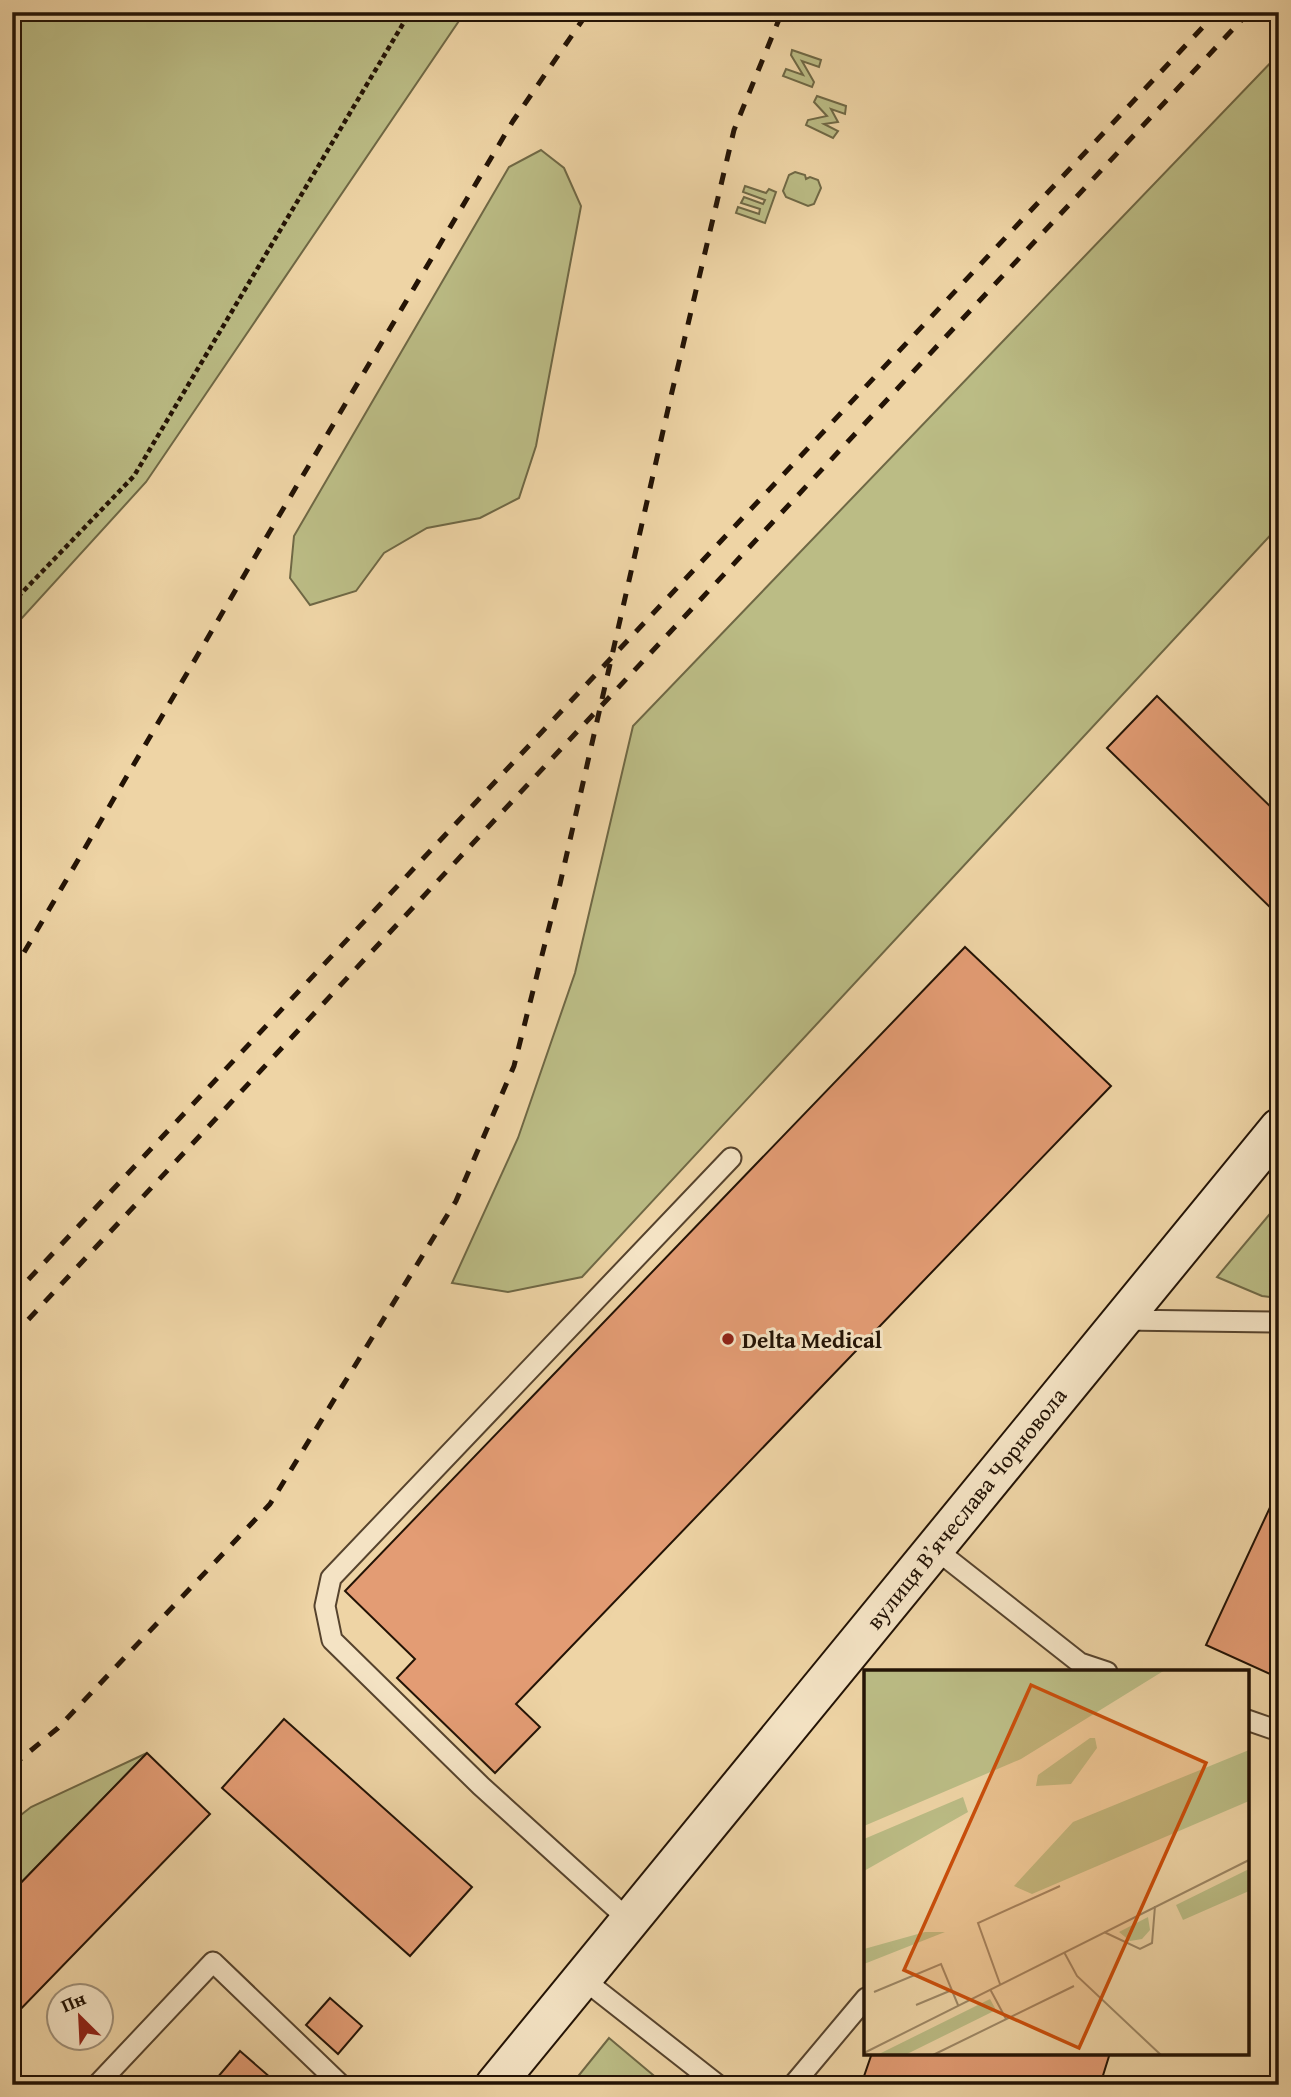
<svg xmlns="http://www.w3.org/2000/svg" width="1291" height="2097" font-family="'Gentium Book Plus',serif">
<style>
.green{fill:#bbbc85;stroke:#6f6845;stroke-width:2}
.building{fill:#e39c74;stroke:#231305;stroke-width:2}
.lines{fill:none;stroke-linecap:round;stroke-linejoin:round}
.lane-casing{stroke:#56432d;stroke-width:23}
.secondary-casing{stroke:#231305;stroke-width:42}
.path{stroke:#231305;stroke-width:4.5;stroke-dasharray:5 3.5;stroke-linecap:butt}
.lane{stroke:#f4e3c4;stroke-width:19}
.secondary{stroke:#f4e3c4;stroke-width:38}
.rail{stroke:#231305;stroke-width:5;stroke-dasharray:12 12;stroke-linecap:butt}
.poi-dot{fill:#8f2418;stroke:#f4e3c4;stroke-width:2.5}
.labels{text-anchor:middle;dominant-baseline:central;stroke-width:6;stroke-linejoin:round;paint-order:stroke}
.poi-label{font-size:23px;font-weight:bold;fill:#231305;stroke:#f4e3c4;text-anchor:start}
.street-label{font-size:23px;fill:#231305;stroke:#f4e3c4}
.inset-road{fill:none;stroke:#9d8765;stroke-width:2}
.view{fill:#ca4e0b;fill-opacity:0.15;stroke:#ca4e0b;stroke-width:3.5}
.inset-edge{fill:none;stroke:#231305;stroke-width:3.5}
</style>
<rect width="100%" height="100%" fill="#eed4a5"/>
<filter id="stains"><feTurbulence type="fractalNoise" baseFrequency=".00286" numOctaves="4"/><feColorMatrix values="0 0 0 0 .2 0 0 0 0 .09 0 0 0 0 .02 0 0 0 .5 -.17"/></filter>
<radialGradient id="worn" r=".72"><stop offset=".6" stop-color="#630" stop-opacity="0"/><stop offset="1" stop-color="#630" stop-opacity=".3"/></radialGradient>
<!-- green -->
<g class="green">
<path d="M12,12H465L146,482L12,629Z"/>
<path d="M792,50L821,60L819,67L802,61L814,82L812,87L783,76L786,69L803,75L791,55Z"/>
<path d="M1279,54V526L582,1277L508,1292L452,1283L518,1138L575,973L633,726Z"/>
<path d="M817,96L846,106L845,114L831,109L838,122L824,124L838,131L833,138L806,125L808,120L827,116L814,102Z"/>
<path d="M541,150L564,168L581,206L536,446L519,498L480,518L427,528L384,553L356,591L310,605L290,578L294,536L509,167Z"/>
<path d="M795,172L805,175L806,179L810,177L818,180L821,188L814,204L808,206L786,197L783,191L789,175Z"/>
<path d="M745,186L766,193L769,189L776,192L765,223L736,213L738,207L759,214L760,209L741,203L744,197L763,204L765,200L743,192Z"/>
<path d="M1279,1203V1298L1262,1296L1217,1277Z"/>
<path d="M147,1753L12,1892V1822L31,1807Z"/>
<path d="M609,2038L665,2085H571Z"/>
</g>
<!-- building -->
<g class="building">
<path d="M1157,696L1279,815V916L1107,748Z"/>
<path d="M965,947L1111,1086L516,1704L540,1727L495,1773L397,1678L415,1659L345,1591Z"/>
<path d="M1279,1488V1678L1206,1645Z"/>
<path d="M284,1719L472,1887L410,1956L222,1788Z"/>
<path d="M147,1753L210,1814L12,2018V1892Z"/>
<path d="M330,1998L362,2026L338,2054L306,2025Z"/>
<path d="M240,2051L279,2085H211Z"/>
<path d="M872,2053H1110L1100,2085H861Z"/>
</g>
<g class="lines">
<defs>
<g id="lane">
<path d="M1121,1320L1279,1322"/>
<path d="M934,1548L1080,1663L1107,1672"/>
<path d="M1247,1720L1279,1731"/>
<path d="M630,1921L481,1786L332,1640L325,1606L331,1578L731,1158"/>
<path d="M583,1979L718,2085"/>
<path d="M97,2085L213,1962L341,2085"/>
<path d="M793,2085L866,1998"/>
</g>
<path id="secondary" d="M495,2085L1279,1128"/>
</defs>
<!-- lane casing -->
<use href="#lane" class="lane-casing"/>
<!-- secondary casing -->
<use href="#secondary" class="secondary-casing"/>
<!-- path -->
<path class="path" d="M12,603L134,476L410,12"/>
<!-- lane -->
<use href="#lane" class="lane"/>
<!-- secondary -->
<use href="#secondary" class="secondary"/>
<!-- rail -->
<g class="rail">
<path d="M12,973L273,526L513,121L588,12"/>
<path d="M12,1297L1217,12"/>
<path d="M12,1337L1249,12"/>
<path d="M12,1766L58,1728L270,1504L456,1201L514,1066L560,884L671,396L734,130L782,12"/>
</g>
</g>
<!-- markers -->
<circle class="poi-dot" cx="728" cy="1339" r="7"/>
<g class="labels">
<!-- poi labels -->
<g class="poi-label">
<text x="742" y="1339">Delta Medical</text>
</g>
<!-- street labels -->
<g class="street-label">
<text transform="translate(966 1508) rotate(-51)">вулиця Вʼячеслава Чорновола</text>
</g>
</g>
<!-- overview -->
<g transform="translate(864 1670)">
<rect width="385" height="385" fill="#eed4a5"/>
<path d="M0,0H301L157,89L0,156ZM226,68H231L233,78L207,114L172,116L174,105ZM385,80V131L168,224L150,216L209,152ZM99,127L104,142L0,201V169ZM385,199V221L319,250L312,235ZM284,247L286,260L278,269L266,271L255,262ZM61,262H81L0,294V279ZM126,329L132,340L41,385H13Z" fill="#bbbc85"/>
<path class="inset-road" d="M240,262L276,279L288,273L291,236M200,282L213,306L297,385M136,314L114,253L196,216M126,319L142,349M10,322L77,294L94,335M52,335L88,320M0,383L385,190M69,385L210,316"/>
<path class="view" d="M167,15L342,93L215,378L40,300Z"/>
<rect width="385" height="385" class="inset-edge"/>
</g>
<!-- margin -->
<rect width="1291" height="2097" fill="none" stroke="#eed4a5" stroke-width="42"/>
<rect x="14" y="14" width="1263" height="2069" fill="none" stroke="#231305" stroke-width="3.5"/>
<rect x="21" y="21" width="1249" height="2055" fill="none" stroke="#231305" stroke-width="2"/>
<!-- north arrow -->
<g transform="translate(80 2017) rotate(336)"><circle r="33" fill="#f4e3c4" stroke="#a09078" stroke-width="2"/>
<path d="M0-5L12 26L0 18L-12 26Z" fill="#8f2418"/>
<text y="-10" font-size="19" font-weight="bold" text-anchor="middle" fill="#231305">Пн</text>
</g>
<rect width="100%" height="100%" filter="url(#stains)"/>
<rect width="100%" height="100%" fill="url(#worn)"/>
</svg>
